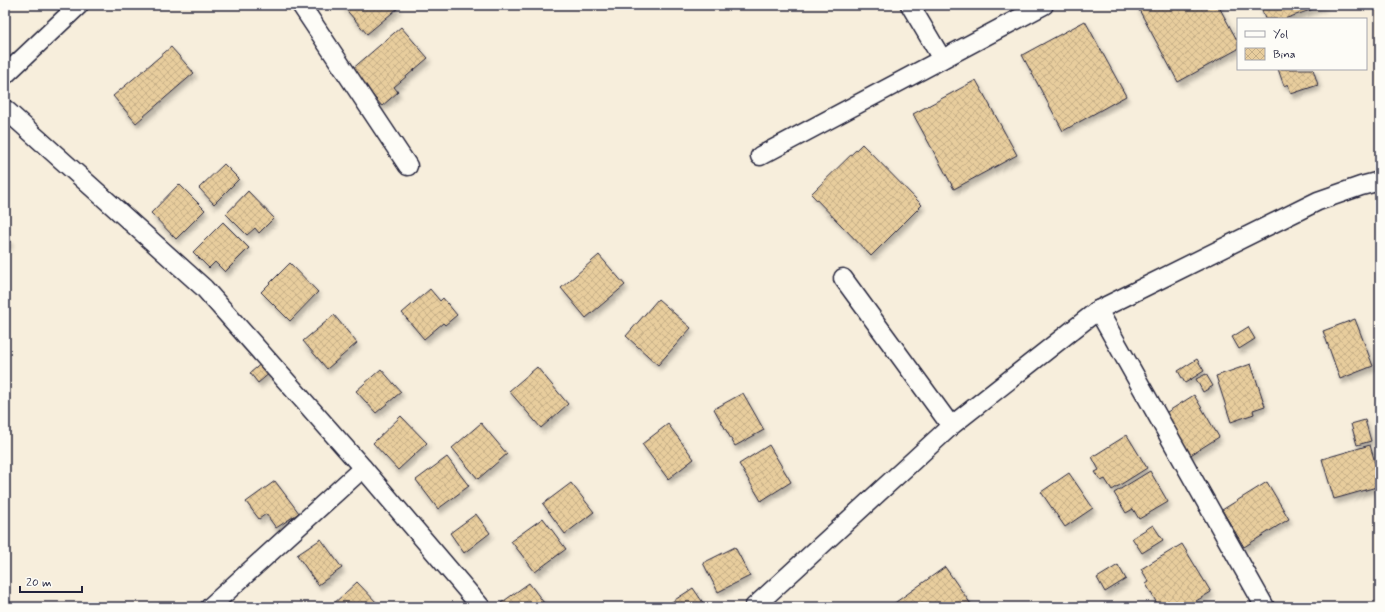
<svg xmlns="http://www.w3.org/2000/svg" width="1385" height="612" font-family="Mynerve,sans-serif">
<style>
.building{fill:url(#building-cross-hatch);stroke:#22223b;filter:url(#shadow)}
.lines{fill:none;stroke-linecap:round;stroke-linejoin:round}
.minor-casing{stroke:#22223b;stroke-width:21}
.minor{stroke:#fdfcf7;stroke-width:18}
</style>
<defs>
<pattern id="building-cross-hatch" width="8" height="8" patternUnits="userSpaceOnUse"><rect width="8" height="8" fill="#e8cd9d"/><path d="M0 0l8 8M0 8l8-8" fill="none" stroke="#c7b088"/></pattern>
<filter id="shadow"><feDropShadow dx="2.5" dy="4.5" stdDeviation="2" flood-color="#0004"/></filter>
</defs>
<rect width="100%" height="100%" fill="#f7eedc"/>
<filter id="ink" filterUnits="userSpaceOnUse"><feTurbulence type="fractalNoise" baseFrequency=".025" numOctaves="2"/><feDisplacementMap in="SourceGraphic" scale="8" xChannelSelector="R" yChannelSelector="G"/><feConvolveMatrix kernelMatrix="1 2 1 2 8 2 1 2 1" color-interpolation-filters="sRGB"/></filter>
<g filter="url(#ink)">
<!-- building -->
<g class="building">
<path d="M342,5H395L398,8L367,34Z"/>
<path d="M1139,5H1218L1238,42V49L1178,82L1137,6Z"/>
<path d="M1260,5H1325L1284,19H1265Z"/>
<path d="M1085,21L1126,96L1063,131L1022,55Z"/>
<path d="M401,27L428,58L394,87L398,92L382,106L351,70Z"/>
<path d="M171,47L194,73L136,123L113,96Z"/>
<path d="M1278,69H1313L1318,85L1291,94L1288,84L1284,86Z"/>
<path d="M976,80L1017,155L954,189L913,114Z"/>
<path d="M862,144L922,205L871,256L811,194Z"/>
<path d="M224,164L239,179L214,204L199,188Z"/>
<path d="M179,184L205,210L176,239L151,213Z"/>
<path d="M248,191L274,218L259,233L255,228L247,235L226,214Z"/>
<path d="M223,222L249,248L225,272L215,262L209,268L193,252Z"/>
<path d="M5,238L10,241L5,248Z"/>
<path d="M599,255L625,285L586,318L561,288Z"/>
<path d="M290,263L318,292L290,321L261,292Z"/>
<path d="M430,289L440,301L443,298L457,315L445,325L443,323L424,339L402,313Z"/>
<path d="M658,299L691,328L658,365L626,336Z"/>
<path d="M334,315L357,343L327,369L303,341Z"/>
<path d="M1355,319L1373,366L1340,379L1323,331Z"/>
<path d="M1248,327L1255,339L1239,349L1232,337Z"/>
<path d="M1197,359L1204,371L1185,383L1178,371Z"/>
<path d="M263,362L271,372L258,383L250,373Z"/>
<path d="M1251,364L1265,406L1253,410L1254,414L1231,422L1216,376Z"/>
<path d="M537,367L568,404L541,428L509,391Z"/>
<path d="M381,369L401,392L376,413L356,391Z"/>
<path d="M1206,374L1213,386L1203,392L1196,379Z"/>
<path d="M743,393L764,430L735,446L714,409Z"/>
<path d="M1194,395L1219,437L1189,456L1164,414Z"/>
<path d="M401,416L427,443L398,470L373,443Z"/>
<path d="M1365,420L1371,441L1357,445L1351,424Z"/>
<path d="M481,423L507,454L478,479L452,448Z"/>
<path d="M668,424L694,459L668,479L642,444Z"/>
<path d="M1127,435L1147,468L1112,490L1105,479L1101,481L1095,472L1099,470L1092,457Z"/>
<path d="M769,445L791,482L761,501L739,464Z"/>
<path d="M1370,445L1380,480V486L1334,499L1322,459Z"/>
<path d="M447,457L469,486L438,509L416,480Z"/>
<path d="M1150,471L1168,502L1139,519L1133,509L1126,513L1114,493Z"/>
<path d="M1069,473L1093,508L1065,527L1041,492Z"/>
<path d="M275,481L299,513L276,528L266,514L259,519L246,502Z"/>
<path d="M1267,482L1289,519L1244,547L1222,510Z"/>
<path d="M571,483L594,512L565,534L543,504Z"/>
<path d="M476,514L490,533L464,553L450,533Z"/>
<path d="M543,518L566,549L535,572L511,541Z"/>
<path d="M1153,525L1163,540L1142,553L1132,538Z"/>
<path d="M321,539L342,568L318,585L297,555Z"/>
<path d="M1182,544L1211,592L1186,607H1164L1163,606L1159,607L1146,584L1149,582L1141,569Z"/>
<path d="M735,547L750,576L718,592L703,563Z"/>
<path d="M1118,565L1126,579L1105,592L1097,578Z"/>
<path d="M945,567L973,607H889Z"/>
<path d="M357,582L379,605L377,607H330Z"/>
<path d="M529,583L547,607H504L501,603Z"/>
<path d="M693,588L706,607H664Z"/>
<path d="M432,603L435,607H427Z"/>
</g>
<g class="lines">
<defs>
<g id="minor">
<path d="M301,5L408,166"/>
<path d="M910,5L942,59"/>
<path d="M5,75L79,5"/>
<path d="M5,109L204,288L363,468L481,607"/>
<path d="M760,156L1044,5"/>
<path d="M843,278L951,426"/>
<path d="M1098,310L1265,607"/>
<path d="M210,607L363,468"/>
<path d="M754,607L951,426L1098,310L1318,201L1361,186L1380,181"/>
</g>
</defs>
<!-- minor casing -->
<use href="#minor" class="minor-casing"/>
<!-- minor -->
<use href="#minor" class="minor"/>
</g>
</g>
<!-- margin -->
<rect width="1385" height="612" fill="none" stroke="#fdfcf7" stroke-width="20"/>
<rect x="10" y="10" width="1365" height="592" fill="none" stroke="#22223b" stroke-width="1.5" filter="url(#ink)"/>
<!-- legend -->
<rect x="1237" y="18" width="130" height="52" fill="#fdfcf7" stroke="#a5a5ac"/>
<rect x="1245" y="31" width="20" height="6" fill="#fdfcf7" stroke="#a5a5ac"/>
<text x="1273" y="38" font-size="12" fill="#22223b">Yol</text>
<rect x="1245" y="48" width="20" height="12" fill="url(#building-cross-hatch)" stroke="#a5a5ac"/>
<text x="1273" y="58" font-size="12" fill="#22223b">Bina</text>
<!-- scale -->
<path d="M20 586v6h62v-6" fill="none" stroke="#22223b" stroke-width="2"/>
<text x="26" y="586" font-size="12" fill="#22223b" stroke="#fdfcf7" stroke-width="3" paint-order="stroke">20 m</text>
</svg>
